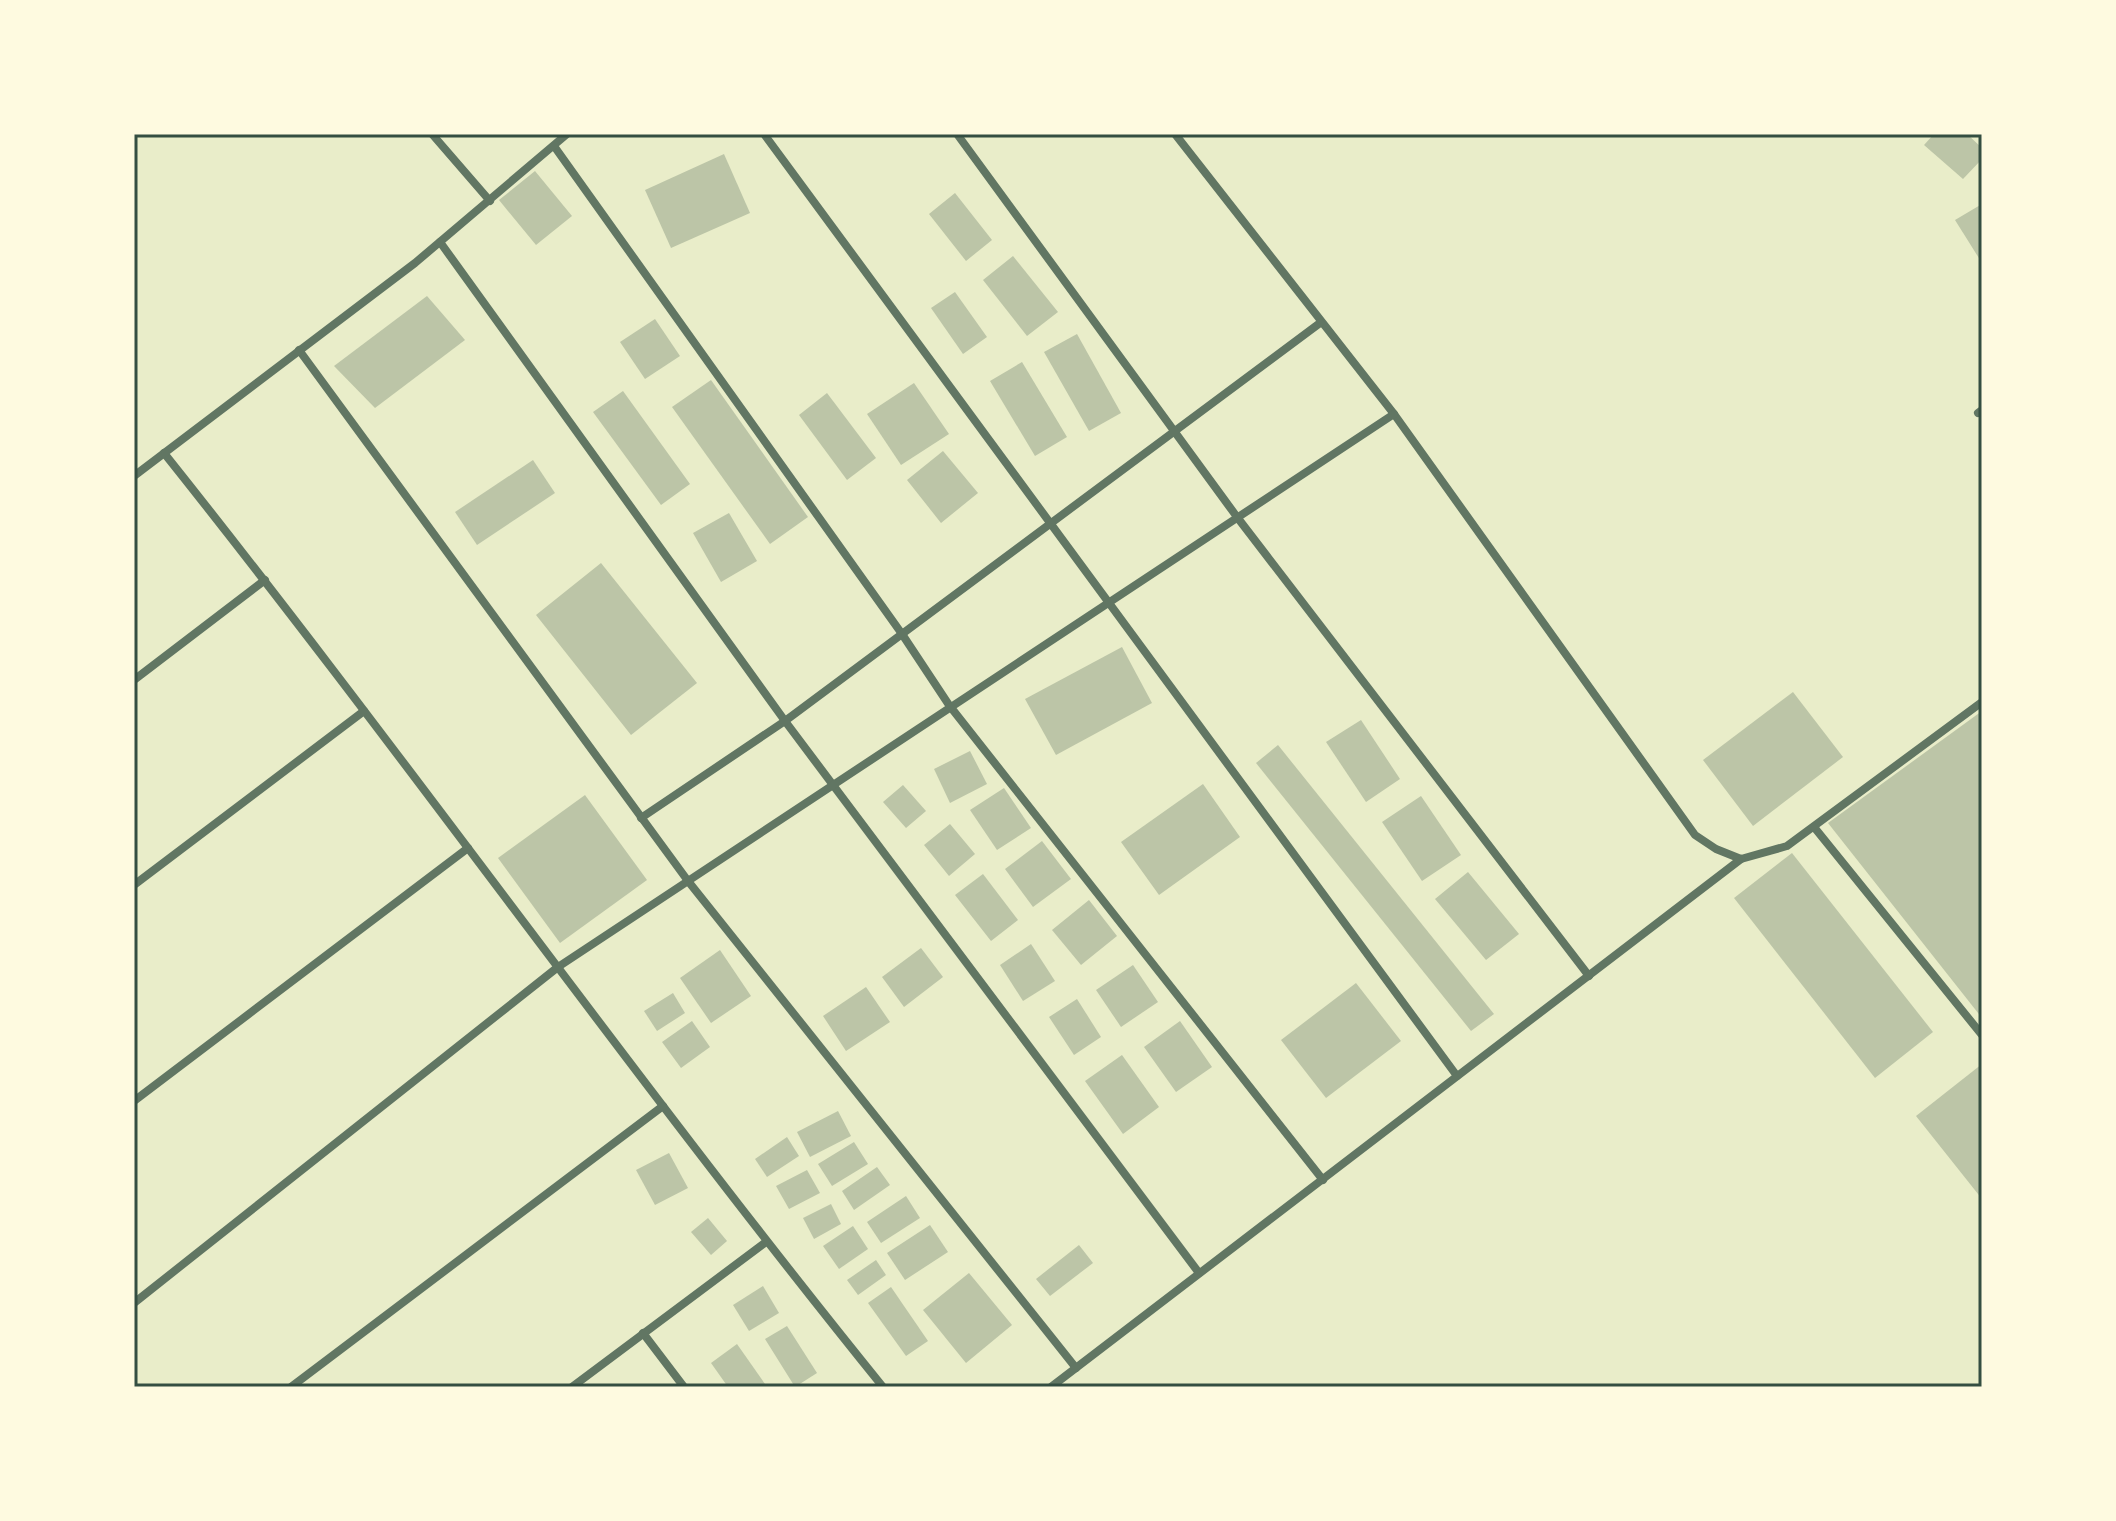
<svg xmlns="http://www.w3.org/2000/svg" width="2116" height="1521" font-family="Quicksand,sans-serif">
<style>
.building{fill:#bcc5a7}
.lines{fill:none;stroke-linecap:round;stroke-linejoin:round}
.minor{stroke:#617663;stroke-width:8}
.neatline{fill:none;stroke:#344e41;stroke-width:3}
</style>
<rect width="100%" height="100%" fill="#e9edc9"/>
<!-- building -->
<g class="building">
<path d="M1934,134H1967L1982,148V159L1963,179L1924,145Z"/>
<path d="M724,154L750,213L671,248L645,190Z"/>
<path d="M535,171L572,216L536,245L499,200Z"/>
<path d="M955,193L992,240L966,261L929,214Z"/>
<path d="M1982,204V263L1955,220Z"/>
<path d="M1013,256L1058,312L1027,336L983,280Z"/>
<path d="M955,292L987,337L963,354L931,308Z"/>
<path d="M427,296L465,340L375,408L334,366Z"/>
<path d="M655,319L680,356L645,379L620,342Z"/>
<path d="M1077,334L1121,413L1089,431L1044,352Z"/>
<path d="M1022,362L1067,437L1035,456L990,381Z"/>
<path d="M711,380L808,517L770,544L672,407Z"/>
<path d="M914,383L949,434L901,465L867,414Z"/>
<path d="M623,391L690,484L661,505L593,412Z"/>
<path d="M827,393L876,458L847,480L799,415Z"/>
<path d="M943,451L978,493L941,523L907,480Z"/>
<path d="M533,460L555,493L477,545L455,512Z"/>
<path d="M729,513L757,561L721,582L693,533Z"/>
<path d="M601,563L697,683L631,735L536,615Z"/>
<path d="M1122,647L1152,703L1056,755L1025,699Z"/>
<path d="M1793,692L1843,757L1753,826L1703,760Z"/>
<path d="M1982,711V1018L1828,823Z"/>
<path d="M1361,720L1400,779L1366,802L1326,742Z"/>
<path d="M1278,745L1494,1014L1471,1031L1256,763Z"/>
<path d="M970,751L987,784L950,803L934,769Z"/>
<path d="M1203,784L1240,837L1159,895L1121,842Z"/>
<path d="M903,785L926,811L906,828L883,802Z"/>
<path d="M1004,788L1031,828L997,850L970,810Z"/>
<path d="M585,795L647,880L560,943L498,858Z"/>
<path d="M1421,796L1461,855L1422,881L1382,822Z"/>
<path d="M950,824L975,854L949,876L924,845Z"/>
<path d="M1042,841L1071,879L1033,907L1005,869Z"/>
<path d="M1792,853L1933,1032L1875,1078L1734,898Z"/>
<path d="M1468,872L1519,934L1486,960L1435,899Z"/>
<path d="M983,874L1018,920L991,941L955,895Z"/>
<path d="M1089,900L1117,936L1081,965L1052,930Z"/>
<path d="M1031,944L1055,981L1023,1001L1000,965Z"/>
<path d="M921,948L943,977L904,1007L882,977Z"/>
<path d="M720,950L751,996L711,1023L680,978Z"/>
<path d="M1133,965L1158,1002L1121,1027L1096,990Z"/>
<path d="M1356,983L1401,1041L1326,1098L1281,1040Z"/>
<path d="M866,987L890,1022L846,1051L823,1016Z"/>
<path d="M673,993L685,1013L657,1031L644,1011Z"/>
<path d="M1077,999L1101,1037L1074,1055L1049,1017Z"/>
<path d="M692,1021L710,1047L681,1068L662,1042Z"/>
<path d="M1180,1021L1212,1067L1176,1092L1144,1047Z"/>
<path d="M1122,1055L1159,1107L1123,1134L1085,1081Z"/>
<path d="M1982,1064V1199L1916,1116Z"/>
<path d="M838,1111L851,1136L810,1157L797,1132Z"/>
<path d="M787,1137L799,1156L767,1177L755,1159Z"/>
<path d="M854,1142L868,1164L832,1186L818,1164Z"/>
<path d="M669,1153L688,1188L655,1205L636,1170Z"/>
<path d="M877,1167L890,1185L854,1210L842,1191Z"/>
<path d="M807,1170L820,1193L789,1209L776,1186Z"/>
<path d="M906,1196L920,1218L881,1243L867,1222Z"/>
<path d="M831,1204L841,1224L814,1239L803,1218Z"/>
<path d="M708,1218L727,1241L711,1255L691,1232Z"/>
<path d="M930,1225L948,1252L905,1280L887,1253Z"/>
<path d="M853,1226L868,1249L839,1269L823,1246Z"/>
<path d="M1079,1245L1093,1263L1050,1296L1036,1279Z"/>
<path d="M876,1260L886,1275L858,1295L847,1280Z"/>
<path d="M969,1273L1012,1325L966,1363L923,1310Z"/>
<path d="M763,1286L779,1313L749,1331L733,1305Z"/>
<path d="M891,1287L928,1341L906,1356L868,1303Z"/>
<path d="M787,1326L817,1373L795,1387L765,1339Z"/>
<path d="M737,1344L765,1384L761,1387H728L711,1363Z"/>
</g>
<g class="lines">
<!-- minor -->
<g class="minor">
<path d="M432,134L490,201"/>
<path d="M764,134L1457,1076"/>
<path d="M957,134L1237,517L1589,976"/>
<path d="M1175,134L1394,414L1695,835L1716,849L1741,859L1787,846L1982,702"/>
<path d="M554,146L902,634L949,705L1323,1180"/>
<path d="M440,242L785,721L1199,1273"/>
<path d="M299,350L688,881L1076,1368"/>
<path d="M1978,413L1982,410"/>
<path d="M164,453C409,760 636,1082 883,1387"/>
<path d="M134,476L415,263L567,134"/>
<path d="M134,680L265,580"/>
<path d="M641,818L785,721L1320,323"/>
<path d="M1814,827L1982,1035"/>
<path d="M134,885L364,711"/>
<path d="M134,1101L468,848"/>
<path d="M134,1303L558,967L1394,414"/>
<path d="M643,1333L684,1387"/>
<path d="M291,1387L663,1106"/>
<path d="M572,1387L766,1242"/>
<path d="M1051,1387L1741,859"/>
</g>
</g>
<!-- border -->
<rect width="2116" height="1521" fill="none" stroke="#fefae0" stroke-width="272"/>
<rect x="136" y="136" width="1844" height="1249" class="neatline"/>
</svg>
